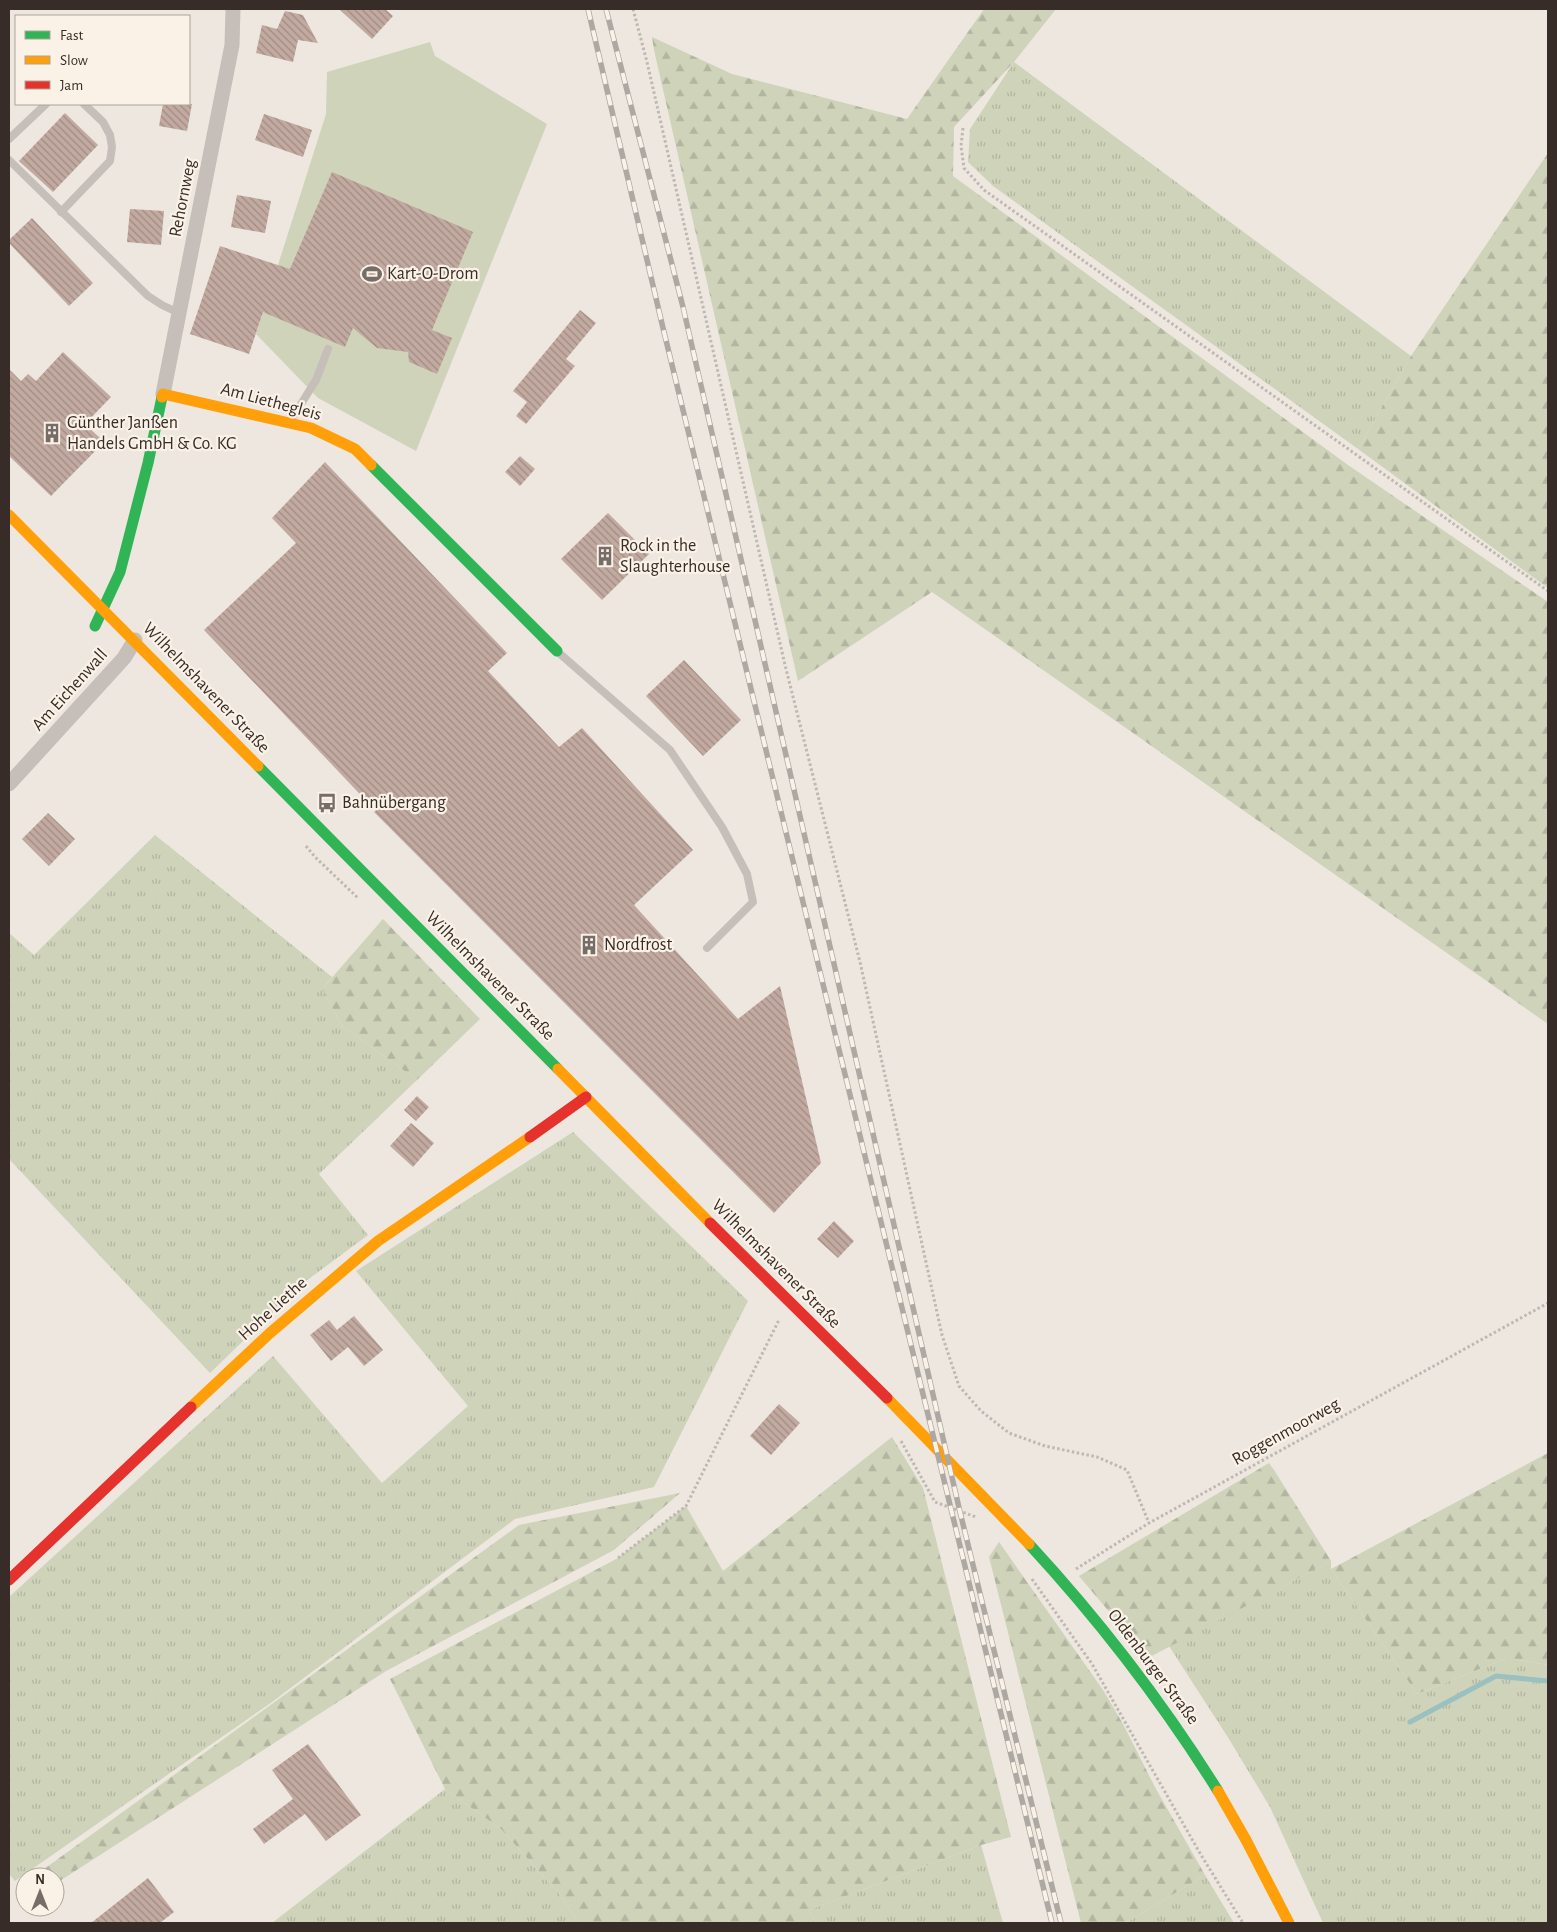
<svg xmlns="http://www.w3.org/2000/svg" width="1557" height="1932" font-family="'Alegreya Sans',sans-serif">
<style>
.grass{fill:url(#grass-tufts)}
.forest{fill:url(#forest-firs)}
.pitch{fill:#ced3b9}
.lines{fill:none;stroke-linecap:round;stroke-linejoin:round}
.stream{stroke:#9bc0c0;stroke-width:5}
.building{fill:url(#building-back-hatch)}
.path{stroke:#bfb8b2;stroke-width:3;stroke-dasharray:2.5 2.5;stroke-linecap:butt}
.lane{stroke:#c6bfb9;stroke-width:8}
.street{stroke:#c6bfb9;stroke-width:15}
.fast{stroke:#30b455;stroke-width:11}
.slow{stroke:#ff9f0a;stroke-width:11}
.jam{stroke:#e5322d;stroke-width:11}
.rail-casing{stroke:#aea8a3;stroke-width:5.5}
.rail{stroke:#faf2e7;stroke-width:4;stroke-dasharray:11;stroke-linecap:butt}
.labels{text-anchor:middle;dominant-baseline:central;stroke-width:4.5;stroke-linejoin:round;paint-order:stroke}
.street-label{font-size:18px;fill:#372c27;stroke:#faf2e7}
.poi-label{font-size:18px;fill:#372c27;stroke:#faf2e7;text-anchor:start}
</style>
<defs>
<pattern id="grass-tufts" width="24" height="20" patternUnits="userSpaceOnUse" patternTransform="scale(1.25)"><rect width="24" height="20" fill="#ced3b9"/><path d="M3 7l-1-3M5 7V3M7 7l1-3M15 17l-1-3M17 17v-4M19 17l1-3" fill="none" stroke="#b2b59f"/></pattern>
<pattern id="forest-firs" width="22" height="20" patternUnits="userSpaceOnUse" patternTransform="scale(1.25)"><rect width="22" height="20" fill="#ced3b9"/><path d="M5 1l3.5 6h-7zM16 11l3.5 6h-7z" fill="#b2b59f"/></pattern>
<pattern id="building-back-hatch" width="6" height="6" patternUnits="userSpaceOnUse" patternTransform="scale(1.25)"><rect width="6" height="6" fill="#c2aaa1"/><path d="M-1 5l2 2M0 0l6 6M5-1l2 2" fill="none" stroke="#9e8b83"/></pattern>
</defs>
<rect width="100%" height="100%" fill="#ede7e0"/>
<!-- grass -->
<g class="grass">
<path d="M1014,62L1411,356L1358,449L993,186L968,162L970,129Z"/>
<path d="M155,835L332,977L322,989L342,1026L417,1080L319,1174L368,1235L302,1284L210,1373L9,1159V933L34,955Z"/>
<path d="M573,1132L748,1301L654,1487L515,1519L272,1702L15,1881L9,1874V1597L273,1356L382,1483L468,1406L356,1271Z"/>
<path d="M1331,1561V1569L1417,1694L1507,1658L1548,1665V1923H1323L1270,1807L1229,1739L1169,1646Z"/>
<path d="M445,1789L501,1829L560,1895L579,1923H272Z"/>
<path d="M981,1845L1003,1923H815L809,1910Z"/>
<path d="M1205,1875L1234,1923H1128L1129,1921Z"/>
</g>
<!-- forest -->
<g class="forest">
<path d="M984,9H1056L1014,62L954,127L953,176L1348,465L1548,602V1024L932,592L798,681L654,50L652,37L732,74L907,119Z"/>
<path d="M1548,153V588L1358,449L1411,356Z"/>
<path d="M383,919L480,1019L417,1080L342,1026L322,989Z"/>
<path d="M892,1437L923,1488L1011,1837L981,1845L809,1910L815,1923H579L560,1895L501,1829L445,1789L390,1679L618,1558L686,1506L723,1571Z"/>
<path d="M1548,1453V1665L1507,1658L1417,1694L1331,1569Z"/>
<path d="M1269,1463L1274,1470L1331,1561L1148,1658L1079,1576Z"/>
<path d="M680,1493L614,1550L386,1671L55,1884V1877H33L519,1525Z"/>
<path d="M999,1542L1103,1690L1123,1724L1156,1789L1205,1875L1129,1921L1121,1923H1081L989,1557Z"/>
</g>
<!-- pitch -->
<path class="pitch" d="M430,42L435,56L547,124L416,451L318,398L256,334L326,114L327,72Z"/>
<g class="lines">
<!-- stream -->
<path class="stream" d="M1410,1722L1496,1676L1548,1681"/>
</g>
<!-- building -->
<g class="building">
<path d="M339,9H385L393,16L372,39Z"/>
<path d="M285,11L303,15L318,43L298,40L293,62L256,53L262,25L277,29Z"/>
<path d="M163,104H192L187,131L159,126Z"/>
<path d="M65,113L98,145L53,192L19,161Z"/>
<path d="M264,114L312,130L303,157L255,140Z"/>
<path d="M332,172L473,232L432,330L452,338L437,374L409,362L408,352L377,348L353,328L345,347L263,312L249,354L190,334L220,246L290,269Z"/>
<path d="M237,195L271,201L265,233L231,227Z"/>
<path d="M130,209L164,211L161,245L127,242Z"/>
<path d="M32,218L93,283L69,306L9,243V240Z"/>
<path d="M580,310L596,323L566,359L575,366L526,424L516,416L527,402L513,391Z"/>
<path d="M63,352L111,397L85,424L104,442L51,496L9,456V369L21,381L28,374L36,381Z"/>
<path d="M520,456L535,469L520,486L505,472Z"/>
<path d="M325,462L507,653L488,671L559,747L582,728L693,850L634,905L738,1019L780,986L821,1163L774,1213L374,812L376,811L204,630L296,543L272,518Z"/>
<path d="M608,513L649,554L602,600L561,559Z"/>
<path d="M684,660L741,720L703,756L646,696Z"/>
<path d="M48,813L75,839L49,866L22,839Z"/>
<path d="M417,1096L429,1107L416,1121L404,1110Z"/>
<path d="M411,1123L434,1143L413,1167L390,1146Z"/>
<path d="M834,1221L854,1241L838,1258L817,1239Z"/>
<path d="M354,1316L383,1350L364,1366L348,1347L331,1361L310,1335L329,1320L337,1330Z"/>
<path d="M779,1404L800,1423L771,1455L750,1436Z"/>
<path d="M308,1744L361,1815L326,1841L305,1814L264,1844L253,1829L293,1799L272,1770Z"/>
<path d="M148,1878L174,1912L160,1923H91Z"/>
</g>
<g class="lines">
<!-- path -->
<g class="path">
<path d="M633,9L647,62L785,665L860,962L942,1335L959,1386L981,1411L1009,1433L1045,1446L1097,1457L1127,1470L1149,1523"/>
<path d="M963,128L961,146L964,168L984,190L1548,591"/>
<path d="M306,846L315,857L358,898"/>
<path d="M901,1441L935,1502L976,1517"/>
<path d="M618,1558L686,1506L779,1320"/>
<path d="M1076,1569L1149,1523L1548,1303"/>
<path d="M1032,1579L1092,1664L1201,1855L1243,1923"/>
</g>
<!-- lane -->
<g class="lane">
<path d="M9,139L46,104"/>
<path d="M9,160L148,296L162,305L179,313"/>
<path d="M61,212L110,161L112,147L110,135L103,122L84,104"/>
<path d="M291,420L316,380L328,349"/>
<path d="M559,653L670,750L722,827L747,874L753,902L707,948"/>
</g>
<!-- street -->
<g class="street">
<path d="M163,394L232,45L233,9"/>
<path d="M9,784L124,658L135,640"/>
</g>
<!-- fast -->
<g class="fast">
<path d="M371,465L557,651"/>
<path d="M95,626L120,572L148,463L162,397"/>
<path d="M258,766L558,1069"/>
<path d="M1029,1544C1100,1621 1163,1703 1218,1791"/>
</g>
<!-- slow -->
<g class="slow">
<path d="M162,397L163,394L311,428L355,449L371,465"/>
<path d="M9,515L258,766"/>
<path d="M558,1069L710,1223"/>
<path d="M887,1398L1029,1544"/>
<path d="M191,1407L270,1333L378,1241L530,1137"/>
<path d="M1218,1791L1246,1840L1289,1923"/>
</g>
<!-- jam -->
<g class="jam">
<path d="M530,1137L586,1097"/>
<path d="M710,1223L887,1398"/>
<path d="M9,1580L191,1407"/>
</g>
<defs>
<g id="rail">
<path d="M588,9L663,328L1052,1923"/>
<path d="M606,9L683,307L960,1512L1061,1923"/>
</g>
</defs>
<!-- rail casing -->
<use href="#rail" class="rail-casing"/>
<!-- rail -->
<use href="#rail" class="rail"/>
</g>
<!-- icons -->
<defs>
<symbol id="stadium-bare" viewBox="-9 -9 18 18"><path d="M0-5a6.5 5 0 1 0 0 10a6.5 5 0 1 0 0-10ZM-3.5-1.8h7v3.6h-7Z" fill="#776d68" stroke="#faf2e7" stroke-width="2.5" paint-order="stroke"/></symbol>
<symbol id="building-bare" viewBox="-9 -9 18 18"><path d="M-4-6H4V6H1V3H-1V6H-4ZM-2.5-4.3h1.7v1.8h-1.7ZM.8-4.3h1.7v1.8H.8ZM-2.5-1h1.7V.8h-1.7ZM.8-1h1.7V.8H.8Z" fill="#776d68" stroke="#faf2e7" stroke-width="2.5" paint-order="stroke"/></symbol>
<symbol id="bus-bare" viewBox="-9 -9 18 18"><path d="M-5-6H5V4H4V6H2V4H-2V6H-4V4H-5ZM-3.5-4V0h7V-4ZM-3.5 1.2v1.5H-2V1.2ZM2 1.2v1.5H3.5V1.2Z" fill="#776d68" stroke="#faf2e7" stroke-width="2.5" paint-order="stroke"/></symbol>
</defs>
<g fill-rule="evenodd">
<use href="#stadium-bare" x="358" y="260" width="28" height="28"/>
<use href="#building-bare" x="38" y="419" width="28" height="28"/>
<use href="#building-bare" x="591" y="542" width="28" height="28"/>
<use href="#bus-bare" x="313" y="789" width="28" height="28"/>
<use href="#building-bare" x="575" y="931" width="28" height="28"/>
</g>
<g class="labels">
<!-- street labels -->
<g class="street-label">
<text transform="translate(183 198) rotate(-79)">Rehornweg</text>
<text transform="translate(271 402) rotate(15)">Am Liethegleis</text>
<text transform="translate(206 688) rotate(46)">Wilhelmshavener Straße</text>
<text transform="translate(70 690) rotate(-48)">Am Eichenwall</text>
<text transform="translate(490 976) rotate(45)">Wilhelmshavener Straße</text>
<text transform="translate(776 1264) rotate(45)">Wilhelmshavener Straße</text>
<text transform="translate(273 1309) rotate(-42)">Hohe Liethe</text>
<text transform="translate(1286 1432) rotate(-29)">Roggenmoorweg</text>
<text transform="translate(1153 1667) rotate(53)">Oldenburger Straße</text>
</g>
<!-- poi labels -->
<g class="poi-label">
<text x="387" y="274">Kart-O-Drom</text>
<text x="67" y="423">Günther Janßen<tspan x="67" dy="21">Handels GmbH &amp; Co. KG</tspan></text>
<text x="620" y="546">Rock in the<tspan x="620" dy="21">Slaughterhouse</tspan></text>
<text x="342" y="803">Bahnübergang</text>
<text x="604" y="945">Nordfrost</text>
</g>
</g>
<!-- border -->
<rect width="1557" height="1932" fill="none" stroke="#372c27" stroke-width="20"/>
<!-- legend -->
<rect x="15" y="15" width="175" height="90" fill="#faf2e7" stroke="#aca39a"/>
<rect x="25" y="31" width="25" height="8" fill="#30b455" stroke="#aca39a"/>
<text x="60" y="40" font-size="15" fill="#372c27">Fast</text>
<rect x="25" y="56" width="25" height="8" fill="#ff9f0a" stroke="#aca39a"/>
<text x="60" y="65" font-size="15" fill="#372c27">Slow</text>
<rect x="25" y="81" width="25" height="8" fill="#e5322d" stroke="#aca39a"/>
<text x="60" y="90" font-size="15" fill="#372c27">Jam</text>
<!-- north arrow -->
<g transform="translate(40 1892)"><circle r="24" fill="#faf2e7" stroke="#aca39a"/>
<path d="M0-4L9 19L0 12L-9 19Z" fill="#776d68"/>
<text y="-8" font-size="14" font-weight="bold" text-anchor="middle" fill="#372c27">N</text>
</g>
</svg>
